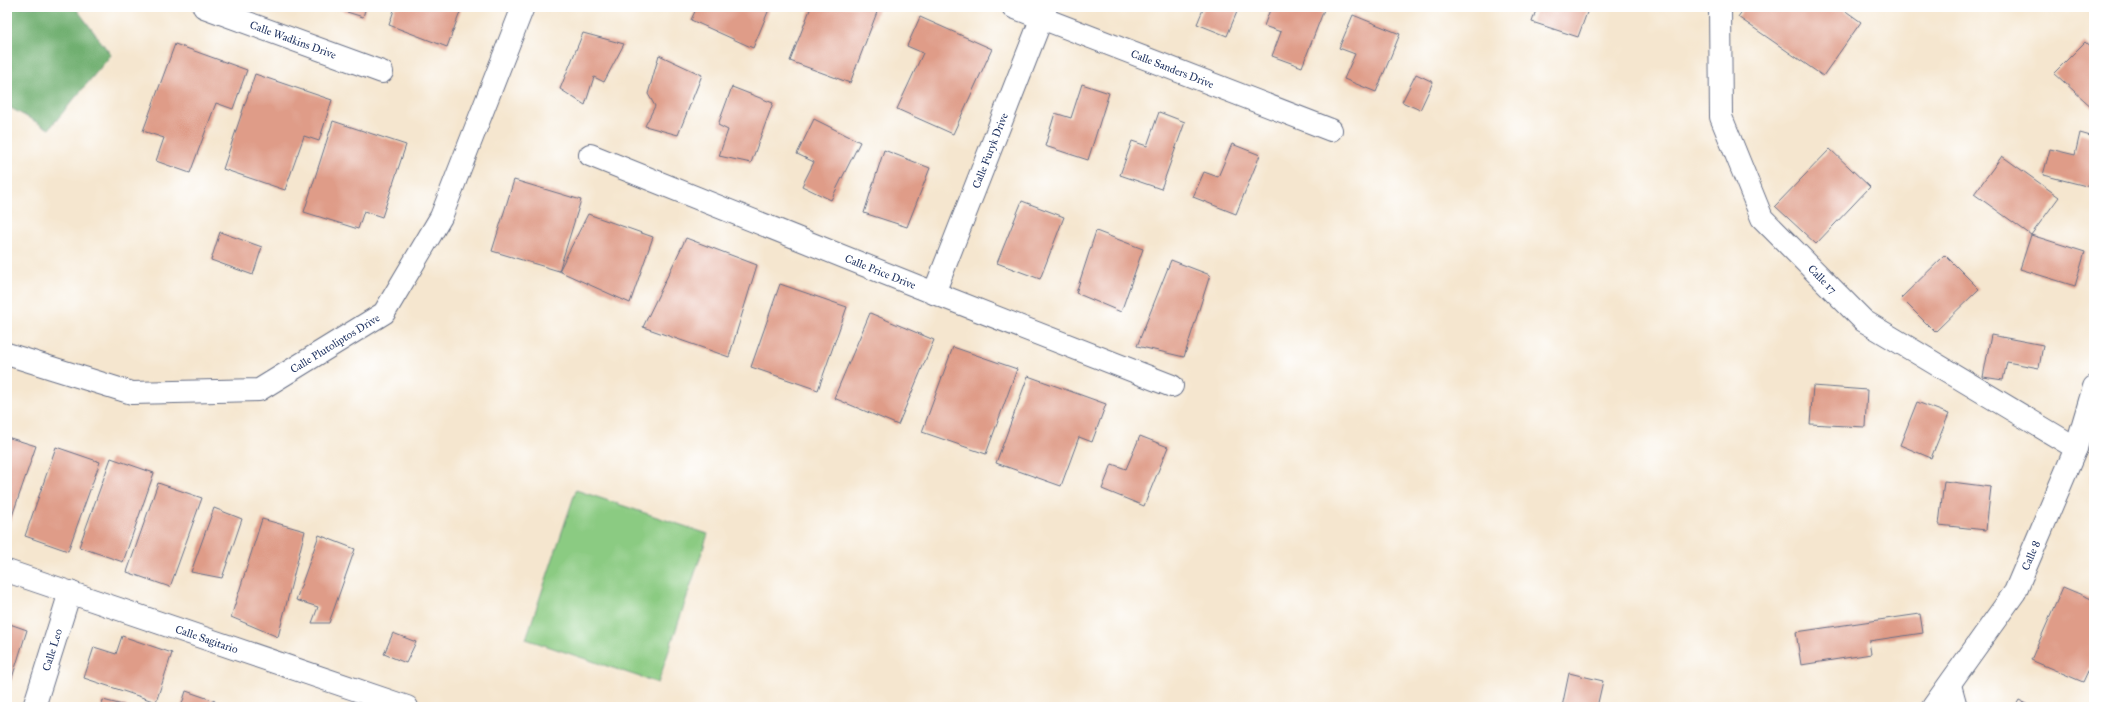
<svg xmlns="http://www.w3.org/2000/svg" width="2101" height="714" font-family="'IM FELL Great Primer',serif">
<rect width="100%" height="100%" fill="#fff"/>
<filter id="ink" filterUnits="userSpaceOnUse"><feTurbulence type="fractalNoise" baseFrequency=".025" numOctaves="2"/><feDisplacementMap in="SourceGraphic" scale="8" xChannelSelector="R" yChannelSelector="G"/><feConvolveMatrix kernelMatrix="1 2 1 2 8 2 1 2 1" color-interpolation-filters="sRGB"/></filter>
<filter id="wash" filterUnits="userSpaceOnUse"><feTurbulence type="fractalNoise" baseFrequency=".012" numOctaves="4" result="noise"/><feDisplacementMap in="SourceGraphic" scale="16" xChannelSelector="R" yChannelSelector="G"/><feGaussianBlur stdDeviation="0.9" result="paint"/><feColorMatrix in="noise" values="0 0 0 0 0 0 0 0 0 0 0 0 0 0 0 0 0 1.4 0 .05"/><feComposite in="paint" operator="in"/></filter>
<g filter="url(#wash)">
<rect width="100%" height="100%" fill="#f5e6cf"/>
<path fill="#8bcb82" stroke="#537d70" d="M576,490L708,534L658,683L526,639Z"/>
<path fill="#70af70" stroke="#466f67" d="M7,7H75L111,55L49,129L7,106Z"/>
<g id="blocks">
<g fill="#df9c88">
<path d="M331,7H366L363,17Z"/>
<path d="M395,7H462L447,47L389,25Z"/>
<path d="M697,7H770L753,48L691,20Z"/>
<path d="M811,7H879L850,83L790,61Z"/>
<path d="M1204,7H1239L1227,36L1197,24Z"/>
<path d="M1271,7H1325L1302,67L1272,56L1281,32L1264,26Z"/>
<path d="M1537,7H1589L1578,37L1532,22Z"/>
<path d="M1745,7H1840L1861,22L1823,76L1738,17Z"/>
<path d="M1353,15L1400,34L1376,92L1344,79L1355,54L1339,48Z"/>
<path d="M920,17L992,49L953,134L897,109L923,53L907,46Z"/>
<path d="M583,33L624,44L604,82L594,77L585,105L560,89Z"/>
<path d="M2085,42L2094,50V109L2054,73Z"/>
<path d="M175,44L247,70L233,109L216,103L190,173L156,161L164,138L143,131Z"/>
<path d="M659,55L702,75L678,135L645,126L655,106L648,94Z"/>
<path d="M255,74L332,100L319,141L304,136L285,190L223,169Z"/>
<path d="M1416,74L1433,82L1420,110L1402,102Z"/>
<path d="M1082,84L1109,93L1088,160L1045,146L1055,113L1071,118Z"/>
<path d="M732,87L773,103L751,163L719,156L728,130L718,125Z"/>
<path d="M1159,112L1185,122L1161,189L1120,175L1132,141L1147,146Z"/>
<path d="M814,119L860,142L831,200L802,186L814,162L797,154Z"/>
<path d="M333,121L406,145L382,217L364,211L358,229L304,212Z"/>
<path d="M2080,133L2094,137V188L2043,175L2050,149L2075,155Z"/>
<path d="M1232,144L1260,155L1236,214L1193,197L1204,172L1218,177Z"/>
<path d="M1830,149L1870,187L1816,244L1775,206Z"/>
<path d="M884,150L930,168L907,227L864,213Z"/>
<path d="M2002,156L2059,197L2031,235L1974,194Z"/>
<path d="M514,180L581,200L559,271L588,214L653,237L630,303L559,271L492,251Z"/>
<path d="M1022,201L1064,217L1040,279L997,263Z"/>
<path d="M1096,231L1143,249L1121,312L1076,293Z"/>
<path d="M220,232L262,247L253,275L211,260Z"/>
<path d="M2031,235L2085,252L2075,286L2020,269Z"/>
<path d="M686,238L757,265L729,357L643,327Z"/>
<path d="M1945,255L1979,289L1935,332L1901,298Z"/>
<path d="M1171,260L1210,275L1184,357L1137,346Z"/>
<path d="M780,284L847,307L818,390L751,367Z"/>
<path d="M870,313L934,340L898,425L834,398Z"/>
<path d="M1991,335L2043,345L2039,368L2007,362L2003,380L1983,377Z"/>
<path d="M953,347L1017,369L986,454L922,432Z"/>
<path d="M1028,376L1106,404L1092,442L1079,437L1061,486L996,463Z"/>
<path d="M1813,386L1867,390L1865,427L1810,424Z"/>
<path d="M1917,402L1949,414L1931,458L1900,445Z"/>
<path d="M1140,436L1168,447L1144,506L1102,489L1112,464L1126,469Z"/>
<path d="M7,437L36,446L10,522L7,521Z"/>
<path d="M56,447L100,462L68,551L25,536Z"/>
<path d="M111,458L154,473L123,562L79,547Z"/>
<path d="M2090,474H2094V511H2093Z"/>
<path d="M1944,481L1991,487L1986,530L1939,525Z"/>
<path d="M158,483L202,498L170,587L127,572Z"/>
<path d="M214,508L242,519L222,578L191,572Z"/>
<path d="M262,519L305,531L278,637L231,617Z"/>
<path d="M319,535L355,549L329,623H312L318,607L296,600Z"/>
<path d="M2063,587L2094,600V658L2083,682L2031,660Z"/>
<path d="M1920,614L1923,633L1869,641L1871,654L1801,665L1796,632Z"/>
<path d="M7,623L27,630L7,694Z"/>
<path d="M393,633L416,642L406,663L384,654Z"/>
<path d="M122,636L172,653L156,702L84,678L94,647L116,654Z"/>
<path d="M1569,673L1603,681L1597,707H1562Z"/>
<path d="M186,691L215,701L213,707H181Z"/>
<path d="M103,700L127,706L126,707H101Z"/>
<path d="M2019,700L2033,707H2015Z"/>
</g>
</g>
</g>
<g filter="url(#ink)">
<use href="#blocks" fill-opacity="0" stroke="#676f86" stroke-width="1"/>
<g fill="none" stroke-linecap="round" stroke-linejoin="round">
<defs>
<g id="minor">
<path id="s1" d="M204,7L382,72"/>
<path id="s2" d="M1013,7L1331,130"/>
<path id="s3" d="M1720,7L1721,117L1762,218L1864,321L2076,448"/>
<path id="s4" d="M590,155L934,293L1172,386"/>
<path id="s5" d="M934,293L1046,7"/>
<path id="s6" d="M7,354L132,393L259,390L384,313L441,217L523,7"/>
<path id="s7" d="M7,571L407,707"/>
<path d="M1950,685L1956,707"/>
<path id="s8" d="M34,707L70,592"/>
<path id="s9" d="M1933,707L2015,592L2076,448L2094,387"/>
</g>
</defs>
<use href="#minor" stroke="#676f86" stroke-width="24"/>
<use href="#minor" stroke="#fff" stroke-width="22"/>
</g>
</g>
<g text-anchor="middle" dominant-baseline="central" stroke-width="3" stroke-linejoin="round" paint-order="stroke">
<g font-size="11" fill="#1b2f5e" stroke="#fff">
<text stroke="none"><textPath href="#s1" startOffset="95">Calle Wadkins Drive</textPath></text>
<text stroke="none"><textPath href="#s2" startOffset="171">Calle Sanders Drive</textPath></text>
<text stroke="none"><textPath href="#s5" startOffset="153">Calle Furyk Drive</textPath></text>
<text stroke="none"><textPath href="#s4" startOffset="313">Calle Price Drive</textPath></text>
<text stroke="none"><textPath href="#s3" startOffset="305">Calle 17</textPath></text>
<text stroke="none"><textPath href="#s6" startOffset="347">Calle Plutoliptos Drive</textPath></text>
<text stroke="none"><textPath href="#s9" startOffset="181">Calle 8</textPath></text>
<text stroke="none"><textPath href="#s7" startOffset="211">Calle Sagitario</textPath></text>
<text stroke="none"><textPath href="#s8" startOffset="60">Calle Leo</textPath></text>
</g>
</g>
<rect width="2101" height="714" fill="none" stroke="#fff" stroke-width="24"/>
</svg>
